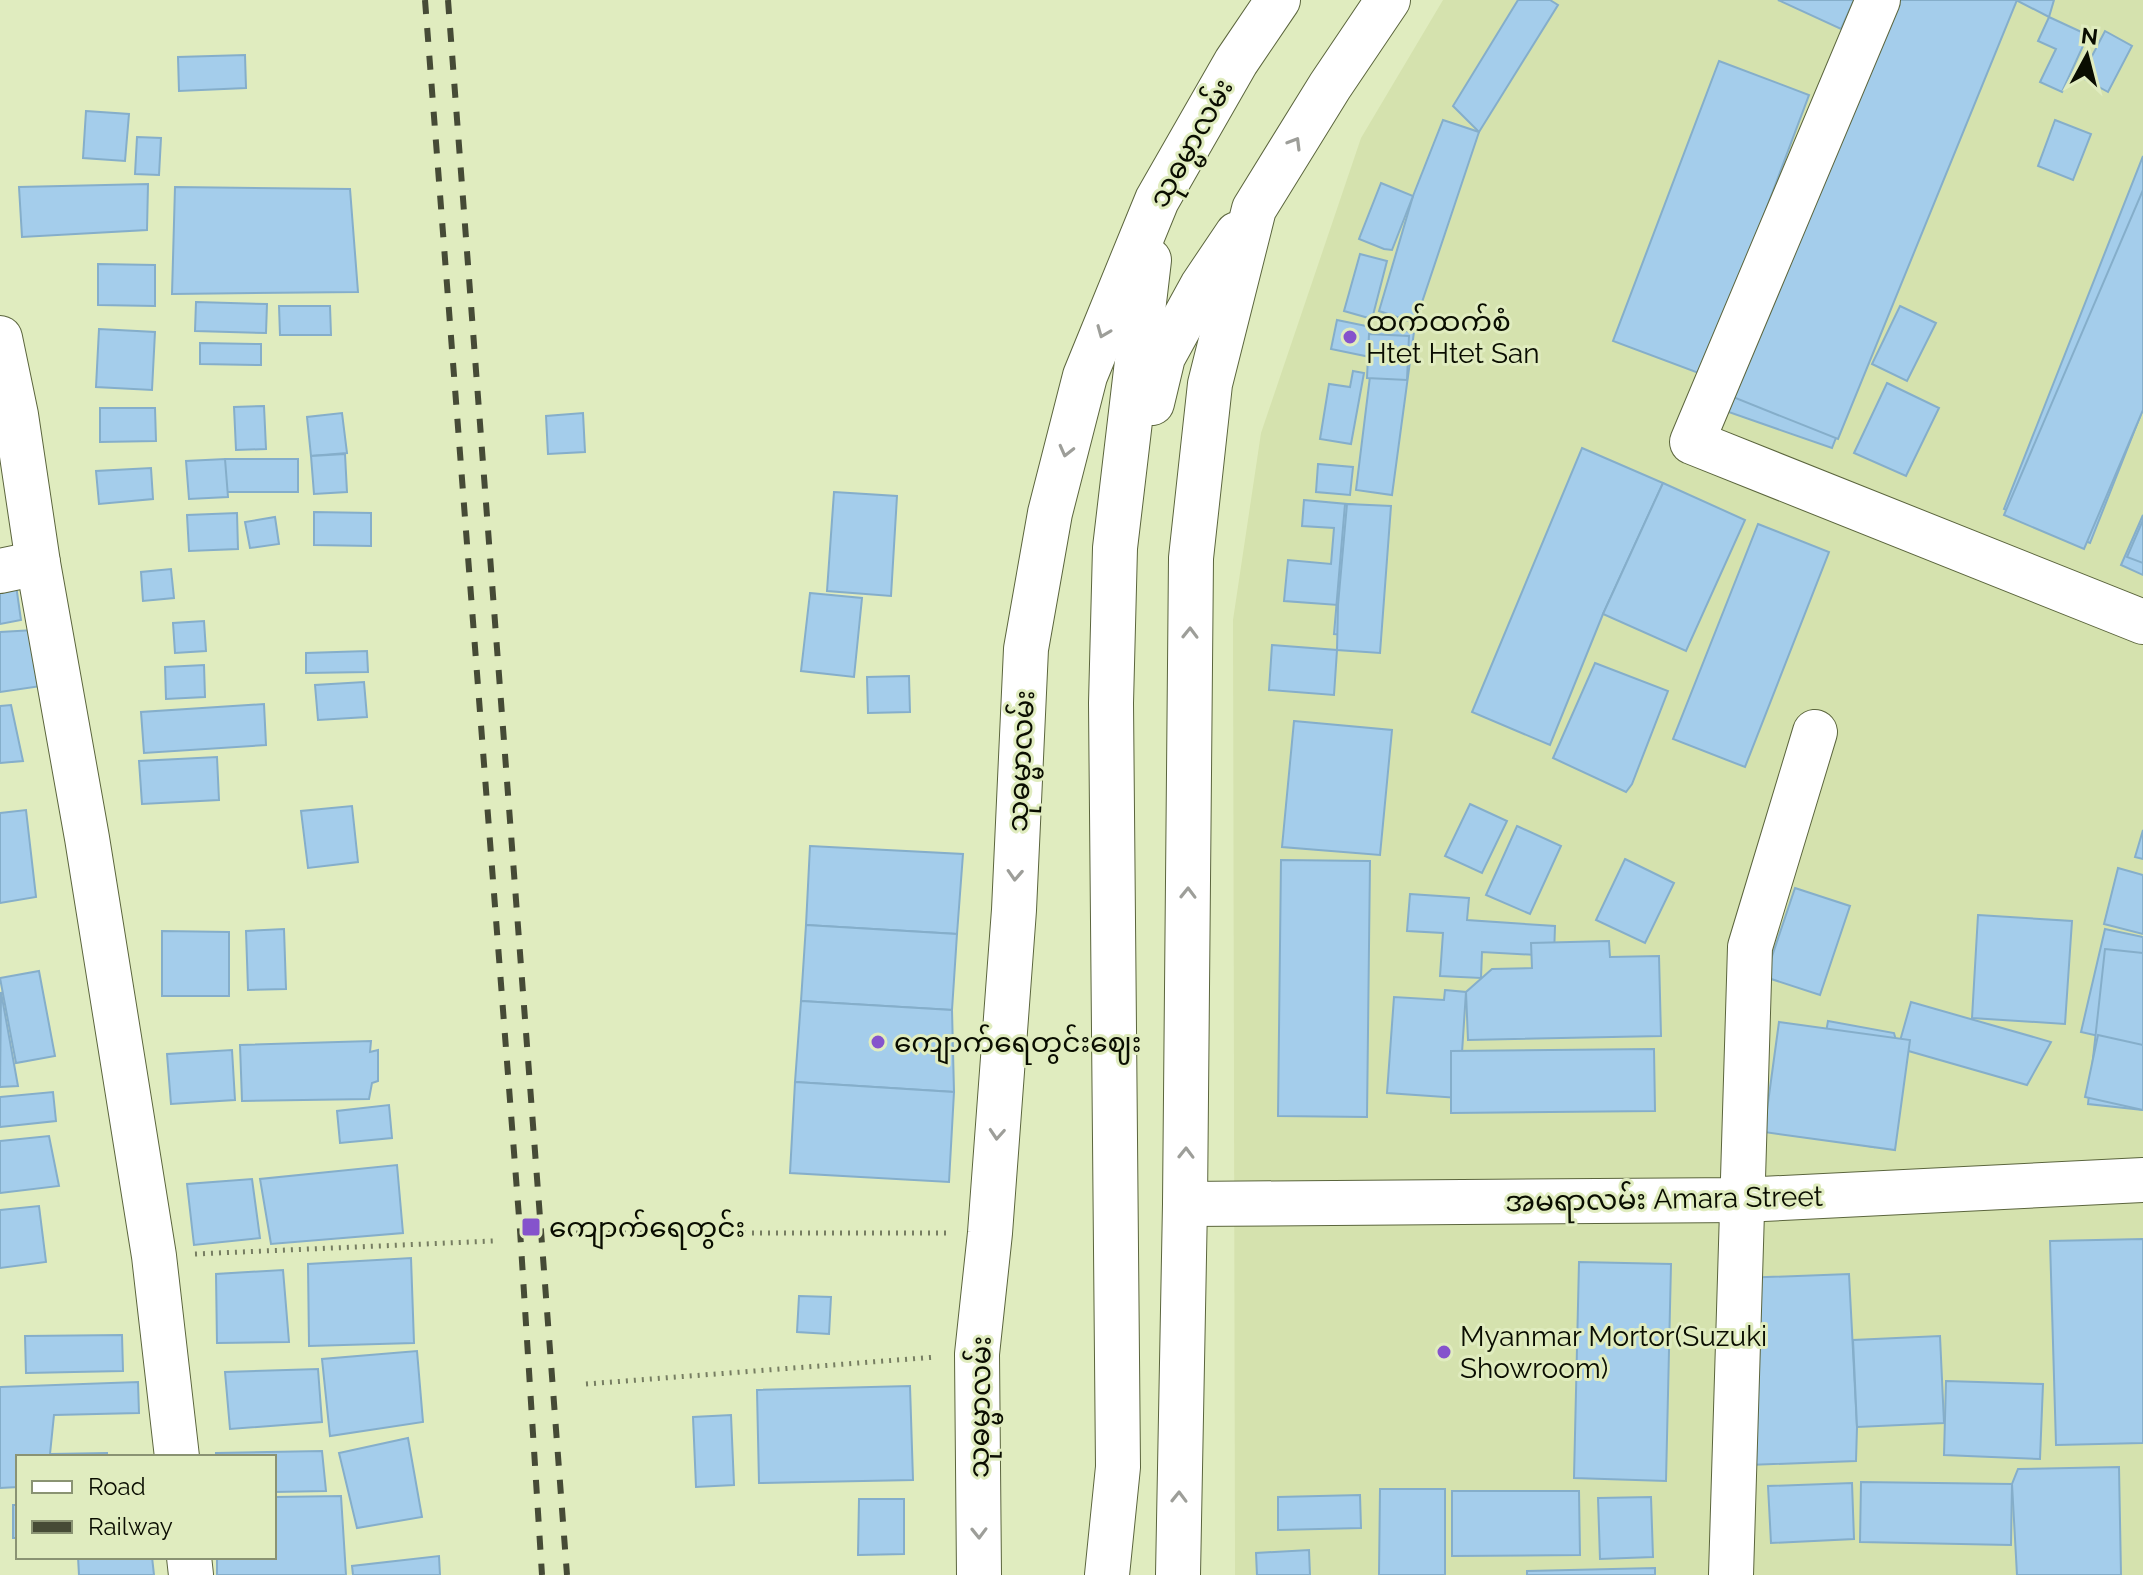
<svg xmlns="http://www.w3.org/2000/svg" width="2143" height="1575" font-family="Raleway,'Noto Sans Myanmar',sans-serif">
<rect width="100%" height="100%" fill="#e0ecbf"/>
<path fill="#d5e2ae" d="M1443,0H2143V1575H1235L1233,620L1261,433L1361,138Z"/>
<g fill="#a4cdeb" stroke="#85aeca" stroke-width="2">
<path d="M1518,0H1550L1558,5L1479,132L1453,106Z"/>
<path d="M1778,0H1854L1841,29Z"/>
<path d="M1887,0H2008L1832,448L1720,409Z"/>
<path d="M1895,0H2017L1838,439L1733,397Z"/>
<path d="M2016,0H2054L2049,17Z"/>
<path d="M2049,17L2088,35L2062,92L2040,82L2056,49L2038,41Z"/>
<path d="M2105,31L2132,46L2108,92L2081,77Z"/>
<path d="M245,55L246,88L179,91L178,57Z"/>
<path d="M1719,61L1809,95L1704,375L1613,341Z"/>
<path d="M86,111L129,114L125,161L83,158Z"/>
<path d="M1443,120L1479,132L1415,323L1379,311L1413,196Z"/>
<path d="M2055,120L2091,134L2073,180L2038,166Z"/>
<path d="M137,137L161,138L159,175L135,174Z"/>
<path d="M2143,156V409L2090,543L2004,509Z"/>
<path d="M1381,183L1413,196L1392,250L1384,249L1359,239Z"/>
<path d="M148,184L147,230L22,237L19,187Z"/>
<path d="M175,187L350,189L358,292L172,294Z"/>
<path d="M2143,190V410L2084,549L2004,515Z"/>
<path d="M1360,254L1387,261L1372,319L1344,311Z"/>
<path d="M98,264L155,265V306L98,305Z"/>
<path d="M196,302L267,304L266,333L195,331Z"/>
<path d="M279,306H330L331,335H280Z"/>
<path d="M1900,306L1936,323L1907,381L1872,364Z"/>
<path d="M1337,320L1376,328L1370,357L1331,349Z"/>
<path d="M1376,328L1414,332L1392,495L1356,490Z"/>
<path d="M99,329L155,332L152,390L96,387Z"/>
<path d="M1369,334L1409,336L1407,380L1367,378Z"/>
<path d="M200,343L261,344V365L200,364Z"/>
<path d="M1353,371L1364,373L1351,444L1320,439L1329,384L1350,387Z"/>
<path d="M1887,383L1939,408L1906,476L1854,453Z"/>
<path d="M264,406L266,449L236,450L234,407Z"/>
<path d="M100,408H155L156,441L100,442Z"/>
<path d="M342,413L347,453L311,456L307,417Z"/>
<path d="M583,413L585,452L548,454L546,416Z"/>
<path d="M1582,448L1663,483L1603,614L1550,745L1472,712Z"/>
<path d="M345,454L347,492L314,494L311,456Z"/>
<rect x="225" y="459" width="73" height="33"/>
<path d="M225,459L228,497L189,499L186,461Z"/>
<path d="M1318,464L1353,467L1350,495L1316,492Z"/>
<path d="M151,468L153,499L99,504L96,471Z"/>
<path d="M1663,483L1745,520L1686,651L1603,614Z"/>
<path d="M834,492L897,496L891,596L827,591Z"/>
<path d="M1304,500L1347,504L1338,605L1284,601L1288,560L1331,564L1334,528L1302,526Z"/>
<path d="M1345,504L1381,507L1371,637L1334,634Z"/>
<path d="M1347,504L1391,506L1380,653L1337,650L1338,605Z"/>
<path d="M314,512L371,513V546L314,545Z"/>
<path d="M237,513L238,549L189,551L187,515Z"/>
<path d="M2143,515V575L2121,565Z"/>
<path d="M275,517L279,544L250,548L245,522Z"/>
<path d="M2143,520V563L2127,557Z"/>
<path d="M1758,524L1829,552L1745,767L1673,739Z"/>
<path d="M171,569L174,598L143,601L141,572Z"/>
<path d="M16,585L21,620L0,624V588Z"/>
<path d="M810,593L862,598L854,677L801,671Z"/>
<path d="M204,621L206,651L175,653L173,623Z"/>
<path d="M34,630L48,685L0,692V632Z"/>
<path d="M1272,645L1337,650L1334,695L1269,690Z"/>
<path d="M367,651L368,672L306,673V653Z"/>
<path d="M1595,663L1668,691L1632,784L1626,792L1553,758Z"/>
<path d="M204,665L205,697L166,699L165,667Z"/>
<path d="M909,676L910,712L868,713L867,677Z"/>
<path d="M364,682L367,717L318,720L315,685Z"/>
<path d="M264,704L266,745L144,753L141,712Z"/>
<path d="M11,705L23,761L0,763V706Z"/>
<path d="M1294,721L1392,730L1380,855L1282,847Z"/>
<path d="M217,757L219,800L142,804L139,761Z"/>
<path d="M1470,804L1507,821L1482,873L1445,856Z"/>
<path d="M352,806L358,862L308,868L301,811Z"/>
<path d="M26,810L36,897L0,903V813Z"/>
<path d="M1517,826L1561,846L1530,914L1486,895Z"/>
<path d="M2143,830V859L2135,857Z"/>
<path d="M810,846L963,854L957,934L806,925Z"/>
<path d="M1625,859L1674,883L1645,943L1596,920Z"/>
<path d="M1281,860L1370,861L1367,1117L1278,1116Z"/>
<path d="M2118,868L2143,875V934L2104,924Z"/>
<path d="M1795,888L1850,906L1820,995L1765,977Z"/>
<path d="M1410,894L1469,898L1467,920L1555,926L1554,956L1482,952L1481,978L1440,976L1443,933L1407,931Z"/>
<path d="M1978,915L2072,921L2065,1024L1972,1018Z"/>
<path d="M806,925L957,934L952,1010L801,1001Z"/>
<path d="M284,929L286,989L248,990L246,931Z"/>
<path d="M2105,929L2143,937V1046L2081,1032Z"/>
<path d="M162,931L229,932V996H162Z"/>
<path d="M1609,941L1610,957L1659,956L1661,1036L1468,1040L1466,992L1492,969L1532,968L1531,943Z"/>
<path d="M2105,949L2143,953V1110L2088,1104Z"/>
<path d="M39,971L55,1056L16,1063L0,978Z"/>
<path d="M1445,990L1466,992L1459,1098L1387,1093L1394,997L1444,1000Z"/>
<path d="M1,992L18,1086L0,1087Z"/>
<path d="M801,1001L952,1010L954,1092L795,1082Z"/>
<path d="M1911,1002L2051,1042L2027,1085L1898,1048Z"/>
<path d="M1828,1021L1894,1033L1898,1048L1874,1147L1808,1135Z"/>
<path d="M1779,1022L1910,1040L1895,1150L1764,1132Z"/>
<path d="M2098,1035L2143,1045V1110L2085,1097Z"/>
<path d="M371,1041L370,1052L378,1050V1081L372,1083L369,1099L242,1101L240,1045Z"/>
<path d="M1654,1049L1655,1111L1451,1113V1051Z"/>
<path d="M232,1050L235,1100L171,1104L167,1054Z"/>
<path d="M795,1082L954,1092L949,1182L790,1173Z"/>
<path d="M53,1092L56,1121L0,1127V1097Z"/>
<path d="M389,1105L392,1138L340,1143L337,1111Z"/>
<path d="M49,1136L59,1186L0,1193V1141Z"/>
<path d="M397,1165L403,1233L271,1244L260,1179Z"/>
<path d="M252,1179L260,1238L194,1245L187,1184Z"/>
<path d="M39,1206L46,1262L0,1268V1210Z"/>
<path d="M2143,1239V1443L2056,1445L2050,1241Z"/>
<path d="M411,1258L414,1343L309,1346L308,1264Z"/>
<path d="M1579,1262L1671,1264L1666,1481L1574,1478Z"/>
<path d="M283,1270L289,1342L217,1343L216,1274Z"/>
<path d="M1849,1274L1857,1427L1856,1461L1748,1465L1741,1278Z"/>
<path d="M799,1296L831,1297L829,1334L797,1332Z"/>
<path d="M122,1335L123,1371L26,1373L25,1336Z"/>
<path d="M1940,1336L1944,1423L1857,1427L1853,1340Z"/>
<path d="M417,1351L423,1422L330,1436L322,1359Z"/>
<path d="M318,1369L322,1422L230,1429L225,1372Z"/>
<path d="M1946,1381L2043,1384L2040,1459L1944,1455Z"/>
<path d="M138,1382L139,1413L54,1415L50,1454L107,1453V1457H18V1487L0,1488V1387Z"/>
<path d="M910,1386L913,1480L759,1483L757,1390Z"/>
<path d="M731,1415L734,1485L696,1487L693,1417Z"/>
<path d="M408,1438L422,1517L357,1528L339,1453Z"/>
<path d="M322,1451L326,1491L274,1492V1457H216V1453Z"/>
<path d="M2119,1467L2121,1575H2017L2012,1484L2018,1469Z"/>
<path d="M1861,1482L2012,1484L2011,1545L1860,1542Z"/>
<path d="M1852,1483L1854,1539L1771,1543L1768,1486Z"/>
<path d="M1380,1489H1445V1575H1379Z"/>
<path d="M1452,1491H1579L1580,1555L1452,1556Z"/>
<path d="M1360,1495L1361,1528L1278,1530V1497Z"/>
<path d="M341,1496L346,1575H217V1557H274V1497Z"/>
<path d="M1651,1497L1653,1557L1600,1559L1598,1498Z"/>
<path d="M859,1499H904V1554L858,1555Z"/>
<rect x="13" y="1505" width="5" height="33"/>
<path d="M1309,1550L1310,1575H1257L1256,1553Z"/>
<path d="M439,1556L440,1575H353L352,1566Z"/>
<path d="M78,1557H152L154,1575H79Z"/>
<path d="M1655,1568V1575H1527V1571Z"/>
</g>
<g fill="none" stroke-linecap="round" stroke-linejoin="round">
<defs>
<g id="minor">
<path d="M1878,0L1692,442L2143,622"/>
<path d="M0,338L16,415L38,563L87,838L154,1256L177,1457"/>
<path d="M0,571L38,563"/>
<path d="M1185,1204L1742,1200L2143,1180"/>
<path d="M189,1557L191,1575"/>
<path d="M1731,1575L1750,947L1815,732"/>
</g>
<g id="major">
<path d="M1152,403L1163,357L1202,286L1237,234"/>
<path d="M979,1575L977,1354L990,1233L1014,910L1026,649L1050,513L1085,376L1157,200L1236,62L1278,0"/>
<path d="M1107,1575L1118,1467L1111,703L1115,548L1149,260"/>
<path d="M1178,1575L1185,1204L1191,558L1210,384L1254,209L1330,86L1388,0"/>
</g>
</defs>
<use href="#minor" stroke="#5b653d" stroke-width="46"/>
<use href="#major" stroke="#5b653d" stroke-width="46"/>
<g stroke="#777e62" stroke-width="5" stroke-dasharray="2 6" stroke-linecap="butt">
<path d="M560,1233H947"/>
<path d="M195,1254L493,1241"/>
<path d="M586,1384L936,1357"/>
</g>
<use href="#minor" stroke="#fff" stroke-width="44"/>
<use href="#major" stroke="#fff" stroke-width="44"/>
<g stroke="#464b36" stroke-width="6" stroke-dasharray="14 14" stroke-linecap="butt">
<path d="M425,0L520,1230L542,1575"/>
<path d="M448,0L567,1575"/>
</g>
</g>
<defs><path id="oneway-chevron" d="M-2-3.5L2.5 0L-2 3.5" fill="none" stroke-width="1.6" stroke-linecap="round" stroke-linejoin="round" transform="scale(2)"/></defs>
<g stroke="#9d9e99">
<use href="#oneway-chevron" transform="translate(1295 143) rotate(-59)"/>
<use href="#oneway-chevron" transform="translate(1103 332) rotate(112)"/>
<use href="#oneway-chevron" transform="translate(1066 451) rotate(104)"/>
<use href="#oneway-chevron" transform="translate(1190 633) rotate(-89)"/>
<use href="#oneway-chevron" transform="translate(1015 875) rotate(93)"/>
<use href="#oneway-chevron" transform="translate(1188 893) rotate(-89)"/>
<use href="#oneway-chevron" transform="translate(997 1134) rotate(94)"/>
<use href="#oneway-chevron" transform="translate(1186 1153) rotate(-89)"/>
<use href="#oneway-chevron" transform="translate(1179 1497) rotate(-89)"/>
<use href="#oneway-chevron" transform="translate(979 1533) rotate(89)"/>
</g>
<g fill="#8553cc" stroke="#e0ecbf" stroke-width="3">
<circle cx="1350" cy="337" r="8"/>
<circle cx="878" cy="1042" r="8"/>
<rect x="521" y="1217" width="20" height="20" rx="4"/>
<circle cx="1444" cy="1352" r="8"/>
</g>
<g text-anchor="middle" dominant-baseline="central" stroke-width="6" stroke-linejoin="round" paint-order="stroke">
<g font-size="28" fill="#0a0d01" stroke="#e0ecbf">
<text transform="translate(1191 143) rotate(-61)">သုဓမ္မာလမ်း</text>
<text transform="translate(1021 761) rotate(-87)">သုဓမ္မာလမ်း</text>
<text transform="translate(1664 1199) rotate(-1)">အမရာလမ်း Amara Street</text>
<text transform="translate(980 1407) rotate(-89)">သုဓမ္မာလမ်း</text>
</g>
<g font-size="28" fill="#0a0d01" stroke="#e0ecbf" text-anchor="start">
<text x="1366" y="321">ထက်ထက်စံ<tspan x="1366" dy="32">Htet Htet San</tspan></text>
<text x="894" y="1042">ကျောက်ရေတွင်းဈေး</text>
<text x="549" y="1227">ကျောက်ရေတွင်း</text>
<text x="1460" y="1336">Myanmar Mortor(Suzuki<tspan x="1460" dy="32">Showroom)</tspan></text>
</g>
</g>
<rect x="16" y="1455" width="260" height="104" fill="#e0ecbf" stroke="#8a9373" stroke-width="2"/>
<rect x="32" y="1481" width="40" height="12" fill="#ffffff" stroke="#8a9373" stroke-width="2"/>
<text x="88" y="1495" font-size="24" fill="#0a0d01">Road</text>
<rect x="32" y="1521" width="40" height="12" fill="#464b36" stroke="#8a9373" stroke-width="2"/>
<text x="88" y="1535" font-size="24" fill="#0a0d01">Railway</text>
<g transform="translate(2087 56) rotate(7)" stroke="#e0ecbf" stroke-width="6" paint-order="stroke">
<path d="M0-6L14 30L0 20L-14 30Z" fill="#0a0d01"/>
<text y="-12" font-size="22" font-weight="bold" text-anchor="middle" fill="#0a0d01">N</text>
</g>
</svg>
